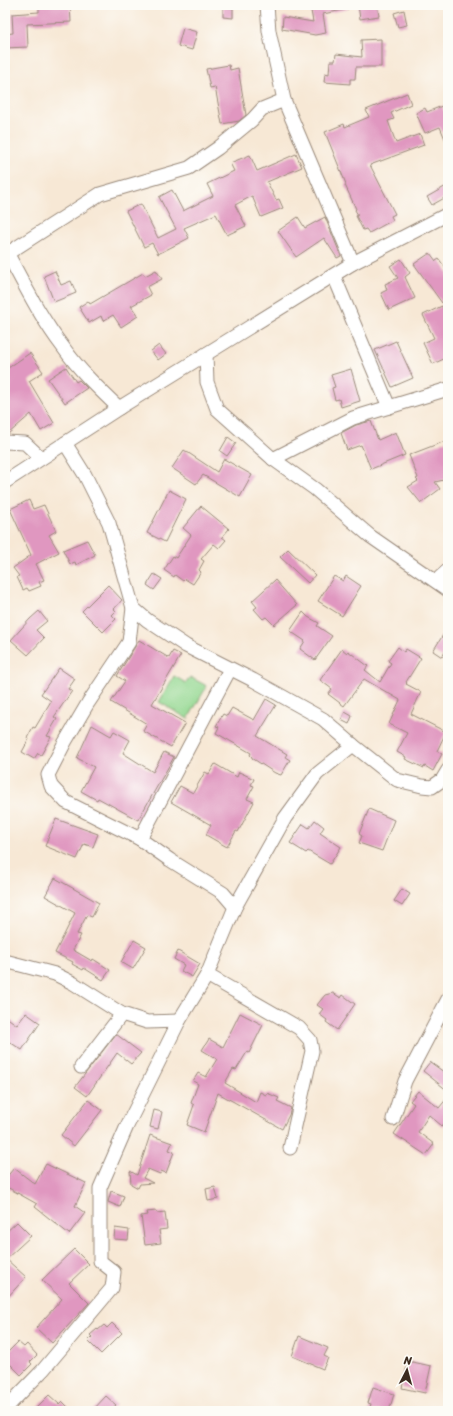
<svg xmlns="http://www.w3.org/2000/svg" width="453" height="1416" font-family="Sriracha,sans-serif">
<rect width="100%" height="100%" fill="#fdfcf7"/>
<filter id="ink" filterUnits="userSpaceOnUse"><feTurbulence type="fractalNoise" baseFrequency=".025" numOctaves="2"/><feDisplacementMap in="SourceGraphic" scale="8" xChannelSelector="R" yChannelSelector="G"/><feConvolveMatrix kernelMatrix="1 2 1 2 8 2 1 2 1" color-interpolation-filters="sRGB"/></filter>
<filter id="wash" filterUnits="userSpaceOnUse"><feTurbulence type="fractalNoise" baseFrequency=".012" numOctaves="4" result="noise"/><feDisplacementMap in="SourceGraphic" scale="16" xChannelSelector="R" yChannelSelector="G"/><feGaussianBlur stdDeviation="0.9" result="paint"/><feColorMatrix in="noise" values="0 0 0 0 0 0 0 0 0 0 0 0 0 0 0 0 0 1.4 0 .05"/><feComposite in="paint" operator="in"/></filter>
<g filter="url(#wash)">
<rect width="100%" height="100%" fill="#f7e8d5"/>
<path fill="#92d78f" stroke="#668056" d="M174,676L186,683L190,677L207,686L188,719L159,702Z"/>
<g id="blocks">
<g fill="#e097c0">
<path d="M39,5H70L71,22L27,24L28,47L5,48V34L13,33L12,14L39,12Z"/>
<path d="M310,5H347L348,9L323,14L326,33L315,35L282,29L283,17L313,22Z"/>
<path d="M358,5H377L379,16L360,19Z"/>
<path d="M223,7L233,8V18L223,17Z"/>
<path d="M404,10L407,25L398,27L394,13Z"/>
<path d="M183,28L197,32L192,50L178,46Z"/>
<path d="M381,39V67H356L355,79H350V84L324,82L325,73L329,74L330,61H335L336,54L362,57L361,40Z"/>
<path d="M229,65L230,70L238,68L246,115L239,121L222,124L215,87L210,88L206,69Z"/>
<path d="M407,93L411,104L391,113L394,119L388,121L396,143L420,134L424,145L370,165L395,214L391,216L393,220L369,233L366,229L363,230L356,216L358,215L355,210L356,209L345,185L346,184L325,132L344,124L345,127L369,117L366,110Z"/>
<path d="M442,106L448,120V146L440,127L425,133L416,113L425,108L427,112Z"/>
<path d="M296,154L302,167L267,182L276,200L279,199L283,208L261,217L252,196L235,205L246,226L227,235L216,214L184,228L189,238L158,254L152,243L144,247L126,211L141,204L158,238L176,229L159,197L172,190L183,211L213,196L207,184L234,171L230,163L250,155L257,171Z"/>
<path d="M448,185V196L432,205L427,197Z"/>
<path d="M298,217L305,228L325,217L341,256L337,258L324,238L296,257L278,231Z"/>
<path d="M430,253L436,261L439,259L448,272V299L442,303L414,264Z"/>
<path d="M401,259L410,273L405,277L415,298L389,310L381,293L387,290L385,284L398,278L390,266Z"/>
<path d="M156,270L162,279L147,287L151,295L131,306L138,316L121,327L113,315L103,321L101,316L89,323L79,307L88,301L90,304L143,273L145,276Z"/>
<path d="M55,271L61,285L71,281L76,293L54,302L44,276Z"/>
<path d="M442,306L448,319V357L433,364L423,343L434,338L423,315Z"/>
<path d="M396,341L413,378L392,387L375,350Z"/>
<path d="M159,345L166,354L158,360L151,351Z"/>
<path d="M30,353L43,372L29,381L54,423L41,431L31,414L8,434H5V370Z"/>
<path d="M66,367L76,382L79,380L87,388L65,403L48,379Z"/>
<path d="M351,369L360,401L341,407L339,399L335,400L332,388L335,387L331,375Z"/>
<path d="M371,421L378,440L396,432L405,455L371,469L361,445L347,450L341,433L356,425Z"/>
<path d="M228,437L236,443L227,456L220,451Z"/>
<path d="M448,440V479L435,482L440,489L421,503L408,487L418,481L416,479L418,478L409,455Z"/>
<path d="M184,450L217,472L224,459L252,475L240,497L203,475L196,484L172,468Z"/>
<path d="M169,490L186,499L165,542L147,533Z"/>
<path d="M29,500L33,509L44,505L56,531L49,535L59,552L36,564L44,580L39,582L41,586L29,591L27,588L23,590L17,577L19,576L13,568L31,555L10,509Z"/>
<path d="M201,506L229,529L222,537L226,540L219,548L214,544L201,559L204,561L199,570L201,572L193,584L185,579L183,581L175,575L174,577L164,570L173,556L176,558L191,535L183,528Z"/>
<path d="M87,540L95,555L76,565L75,562L70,564L63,550Z"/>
<path d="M288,549L315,575L308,583L280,557Z"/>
<path d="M154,574L162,579L154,590L147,585Z"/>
<path d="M334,576L343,581L346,576L361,586L342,616L318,601Z"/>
<path d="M275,580L297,605L274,625L266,617L263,619L254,609L257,607L252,601Z"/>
<path d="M108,585L122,600L114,609L116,611L112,615L116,619L103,632L82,611Z"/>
<path d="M39,611L47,621L36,630L44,638L28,655L11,640L30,619Z"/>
<path d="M303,612L308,617L319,623L317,626L332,636L315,660L300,649L305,641L290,631Z"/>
<path d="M448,627V647L442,657L433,651Z"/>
<path d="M139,640L169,658L173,651L181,655L152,704L185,723L171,747L143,731L147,724L111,702L125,681L117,676Z"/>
<path d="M398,647L404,652L406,649L421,658L406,682L407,683L406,684L421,692L411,714L446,732L437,751L442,754L433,771L425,766L424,768L405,759L406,757L397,752L407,733L389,724L400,700L364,679L344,706L328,694L332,689L320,680L342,649L347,653L348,651L368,666L365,670L380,682L391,663L388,661Z"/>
<path d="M59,668L75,679L68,689L72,691L54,717L57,719L47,736L51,737L41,755L38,753L34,759L22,752L29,739L27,738L33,727L35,728L51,701L41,694Z"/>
<path d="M266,699L276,705L257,736L287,754L285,757L290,760L281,775L275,773L252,758V757L250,755L251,753L216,733L219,727L216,726L223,714L227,716L232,708L254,720Z"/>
<path d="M345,712L352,716L349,724L341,720Z"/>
<path d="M92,725L111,736L114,731L130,740L123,753L153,772L164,752L174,757L138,820L98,798L97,800L81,791L94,767L77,758Z"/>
<path d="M215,764L237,777L239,772L254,779L251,785L254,786L247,799L254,802L238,832L236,831L227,847L206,835L211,825L171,802L180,786L193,793L205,772L209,774Z"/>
<path d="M369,809L394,820L382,851L359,843L362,836L359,834Z"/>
<path d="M56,819L98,834L93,847L84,844L77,859L45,846Z"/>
<path d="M315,820L324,827L320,833L341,847L330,864L308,851L306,853L290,843L303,824L309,828Z"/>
<path d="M55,878L99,903L92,917L87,915L77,934L81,935L73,950L92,961L93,959L110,970L103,980L84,968L83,970L72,964L73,962L55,953L75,913L45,896Z"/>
<path d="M402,889L410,894L402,906L394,901Z"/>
<path d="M134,940L146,947L133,969L121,962Z"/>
<path d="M178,951L200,964L192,977L181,971L184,965L174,959Z"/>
<path d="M333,993L341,998L343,995L355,1004L337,1030L326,1022L327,1020L319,1014L323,1009L317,1005L325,995Z"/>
<path d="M26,1013L40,1023L22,1050L5,1039V1016L17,1025Z"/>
<path d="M240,1013L263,1025L249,1053L247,1052L236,1070L233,1069L225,1083L256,1102L260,1092L266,1095L267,1093L279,1098L277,1101L291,1108L289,1115L282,1129L218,1093L204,1132L187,1125L194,1105L191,1103L198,1084L193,1081L198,1073L206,1077L217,1059L202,1050L209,1039L223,1047Z"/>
<path d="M116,1034L141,1053L131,1064L117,1053L87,1096L75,1087Z"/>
<path d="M430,1062L448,1075V1091L423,1071Z"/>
<path d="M418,1091L439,1108L448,1097V1119L442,1126L429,1115L418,1132L434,1144L426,1155L394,1134L414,1104L410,1101Z"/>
<path d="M88,1100L102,1110L74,1146L61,1135Z"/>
<path d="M154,1110L162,1112L158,1129L150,1127Z"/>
<path d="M150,1135L172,1143L169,1150L174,1152L166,1173L161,1171L160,1174L148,1169L143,1178L153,1183L140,1184L138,1188L131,1184L130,1171L137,1175Z"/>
<path d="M46,1164L86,1183L75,1206L85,1213L69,1234L35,1207L37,1204L5,1186V1179L14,1168L35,1184Z"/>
<path d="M215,1187L218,1199L208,1201L206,1189Z"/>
<path d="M111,1191L124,1196L120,1207L108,1202Z"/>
<path d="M156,1211L157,1213L165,1212L167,1229L159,1230L161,1243L145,1245L141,1216L148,1215L147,1212Z"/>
<path d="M17,1222L31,1236L6,1259L26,1277L5,1300V1233Z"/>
<path d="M115,1228L129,1230L128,1240L114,1239Z"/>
<path d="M74,1249L89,1264L69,1283L89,1303L52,1343L36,1328L62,1299L42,1280Z"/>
<path d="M112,1323L122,1333L101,1354L88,1341L92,1337L90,1335L97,1329L98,1330L104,1325L107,1328Z"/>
<path d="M299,1336L328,1348L324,1356L328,1358L323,1369L292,1356Z"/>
<path d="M18,1342L24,1347L27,1344L37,1355L30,1362L32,1364L21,1375L5,1359V1355Z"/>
<path d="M408,1361L431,1366L425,1393L402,1388Z"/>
<path d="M373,1387L394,1394L389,1411H369L371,1404L368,1403Z"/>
<path d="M49,1395L59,1404L62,1401L72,1411H33Z"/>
<path d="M106,1396L116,1405L110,1411H92Z"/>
</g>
</g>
</g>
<g filter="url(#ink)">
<use href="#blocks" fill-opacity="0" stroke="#99897a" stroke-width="1"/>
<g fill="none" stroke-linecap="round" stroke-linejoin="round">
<defs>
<g id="minor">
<path d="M267,5L269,31L284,100L353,263"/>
<path d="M5,249C23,282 40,317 63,347C79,370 99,389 119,408"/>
<path d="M5,255L100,194L189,168L218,148L252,120L262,109L284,100"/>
<path d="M206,354L207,382L217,409L273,459L315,489L370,536L448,590"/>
<path d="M389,407L448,389"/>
<path d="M5,442L25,443L41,458"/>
<path d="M65,443L85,475L109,523L133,608L147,620L186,646L253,680L323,719L353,745L397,780L422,786L432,787L442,780L448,770"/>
<path d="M273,459L353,418L389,407L334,276"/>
<path d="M5,482L119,408L353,263L448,214"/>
<path d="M436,581L448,570"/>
<path d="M133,608L129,642L88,703L65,742L48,775L51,786L66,802L140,839L170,860L223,893L235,907"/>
<path d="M140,839L230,669"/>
<path d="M5,961L55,974L73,983L122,1014L147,1022L179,1021"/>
<path d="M207,975L299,1028L310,1040L312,1051L290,1148"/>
<path d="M81,1067L122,1014"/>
<path d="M393,1119L405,1081L448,999"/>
<path d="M5,1409L43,1370L112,1288L114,1272L100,1261V1188L127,1126L179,1021L207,975L235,907L285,818L317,774L353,745"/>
</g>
</defs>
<use href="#minor" stroke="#99897a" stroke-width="15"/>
<use href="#minor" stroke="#fff" stroke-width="13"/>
</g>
</g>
<rect width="453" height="1416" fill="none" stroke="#fdfcf7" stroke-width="20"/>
<g transform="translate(407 1370) rotate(6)" stroke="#fdfcf7" stroke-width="3" paint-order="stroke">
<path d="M0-3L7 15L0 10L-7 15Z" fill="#3b2a1e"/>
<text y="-6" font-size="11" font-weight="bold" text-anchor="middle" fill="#3b2a1e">N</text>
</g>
</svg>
